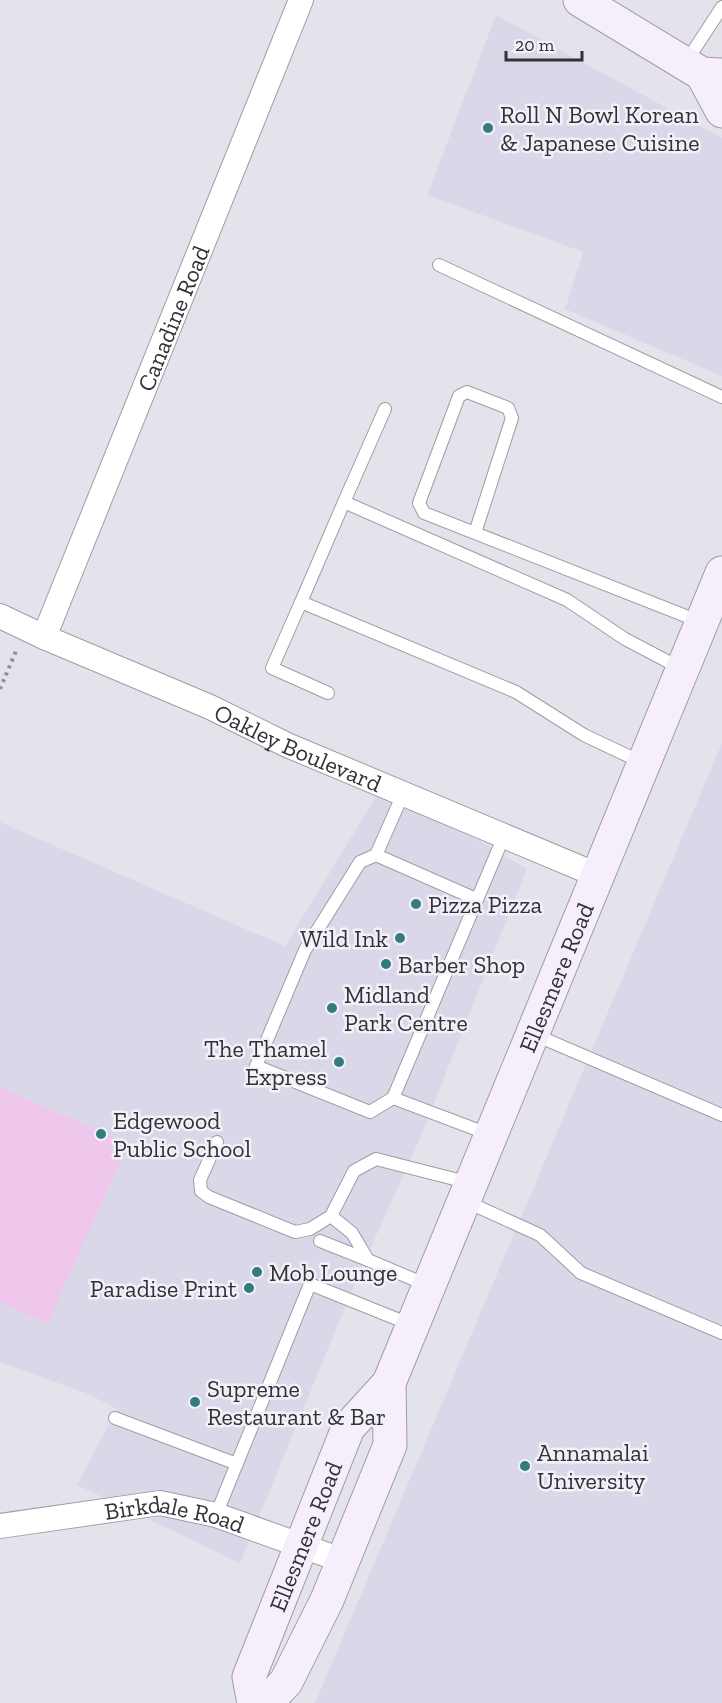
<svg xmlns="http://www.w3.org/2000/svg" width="722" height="1703" font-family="'Zilla Slab',serif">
<rect width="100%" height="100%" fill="#e4e3ec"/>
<g fill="#dad8e8">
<path d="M496,15L722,138V376L565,309L583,252L427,195Z"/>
<path d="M722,743V1703H315Z"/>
<path d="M383,785L527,869L416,1148L360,1271L240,1563L77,1485L117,1409L88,1394L0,1362V822L285,946Z"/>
</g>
<path fill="#efc7ec" d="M0,1087L128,1144L48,1323L0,1302Z"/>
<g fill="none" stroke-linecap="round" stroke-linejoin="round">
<defs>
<g id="service">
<path d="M686,62L722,7"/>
<path d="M439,265L722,397"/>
<path d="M344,502L385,409"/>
<path d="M475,533L512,418L508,408L467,392L459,396L419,503L424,513L701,622"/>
<path d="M301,602L272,668L328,693"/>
<path d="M643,763L584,735L516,692L301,602L344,502L567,600L625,639L682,669"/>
<path d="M376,855L403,794"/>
<path d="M533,1034L722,1115"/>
<path d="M393,1098L370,1112L256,1066L305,950L360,862L376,855L476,899"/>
<path d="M491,1135L393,1098L504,836"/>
<path d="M217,1142L200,1180L201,1191L209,1197L295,1232L310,1229L331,1216"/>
<path d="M465,1201L540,1235L581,1273L722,1333"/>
<path d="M320,1241L368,1260"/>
<path d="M427,1285L368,1260L352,1233L331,1216L354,1171L376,1159L470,1183"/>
<path d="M115,1418L237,1464"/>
<path d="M216,1515L310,1284L412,1325"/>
</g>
<g id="minor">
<path id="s1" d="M0,616L44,637L210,707L287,745L597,875"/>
<path id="s2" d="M44,637L301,0"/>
<path id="s3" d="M0,1526L160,1503L216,1515L344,1561"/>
</g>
<g id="secondary">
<path d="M580,0L702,74L722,75"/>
<path d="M702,74L722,111"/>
<path id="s4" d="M254,1703L249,1677L348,1428L389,1383L722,573"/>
<path d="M266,1703L286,1682L327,1600L390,1445L389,1383"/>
</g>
</defs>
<use href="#service" stroke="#9e9da5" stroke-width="14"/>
<use href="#minor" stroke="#9e9da5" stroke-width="26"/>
<use href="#secondary" stroke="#9e9da5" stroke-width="35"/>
<path stroke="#908f95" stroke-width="4" stroke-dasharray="3 4.5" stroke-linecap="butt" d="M0,689L16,651"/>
<use href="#service" stroke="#fff" stroke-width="12"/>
<use href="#minor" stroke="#fff" stroke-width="24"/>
<use href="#secondary" stroke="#f6effb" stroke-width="33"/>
</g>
<g fill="#327b7f" stroke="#f2f1f9" stroke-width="2">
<circle cx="488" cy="128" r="6"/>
<circle cx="416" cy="904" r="6"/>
<circle cx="400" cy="938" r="6"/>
<circle cx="386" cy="964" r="6"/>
<circle cx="332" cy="1008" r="6"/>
<circle cx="339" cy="1062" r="6"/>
<circle cx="101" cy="1134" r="6"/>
<circle cx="257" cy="1272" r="6"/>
<circle cx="249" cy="1288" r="6"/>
<circle cx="195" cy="1402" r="6"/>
<circle cx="525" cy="1466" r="6"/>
</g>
<g text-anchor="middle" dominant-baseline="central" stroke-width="5" stroke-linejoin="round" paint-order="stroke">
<g font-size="24" fill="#323235" stroke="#f2f1f9" text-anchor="start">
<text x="500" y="114">Roll N Bowl Korean<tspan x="500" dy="28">&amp; Japanese Cuisine</tspan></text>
<text x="428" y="904">Pizza Pizza</text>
<text x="388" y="938" text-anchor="end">Wild Ink</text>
<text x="398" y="964">Barber Shop</text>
<text x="344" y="994">Midland<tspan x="344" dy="28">Park Centre</tspan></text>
<text x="327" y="1048" text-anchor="end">The Thamel<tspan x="327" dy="28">Express</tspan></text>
<text x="113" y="1120">Edgewood<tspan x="113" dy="28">Public School</tspan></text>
<text x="269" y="1272">Mob Lounge</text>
<text x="237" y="1288" text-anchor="end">Paradise Print</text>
<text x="207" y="1388">Supreme<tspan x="207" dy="28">Restaurant &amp; Bar</tspan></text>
<text x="537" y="1452">Annamalai<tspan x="537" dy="28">University</tspan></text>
</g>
<g font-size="24" fill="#323235" stroke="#f2f1f9">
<text stroke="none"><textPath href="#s2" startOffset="344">Canadine Road</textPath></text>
<text stroke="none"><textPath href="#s1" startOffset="326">Oakley Boulevard</textPath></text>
<text stroke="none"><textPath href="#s4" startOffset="794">Ellesmere Road</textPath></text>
<text stroke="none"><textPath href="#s3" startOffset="177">Birkdale Road</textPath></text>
<text stroke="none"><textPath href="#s4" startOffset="178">Ellesmere Road</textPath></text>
</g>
</g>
<path d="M506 51v9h76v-9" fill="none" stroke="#323235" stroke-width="3"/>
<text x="515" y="51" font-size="18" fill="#323235" stroke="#f2f1f9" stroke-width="4.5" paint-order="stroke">20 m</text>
</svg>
